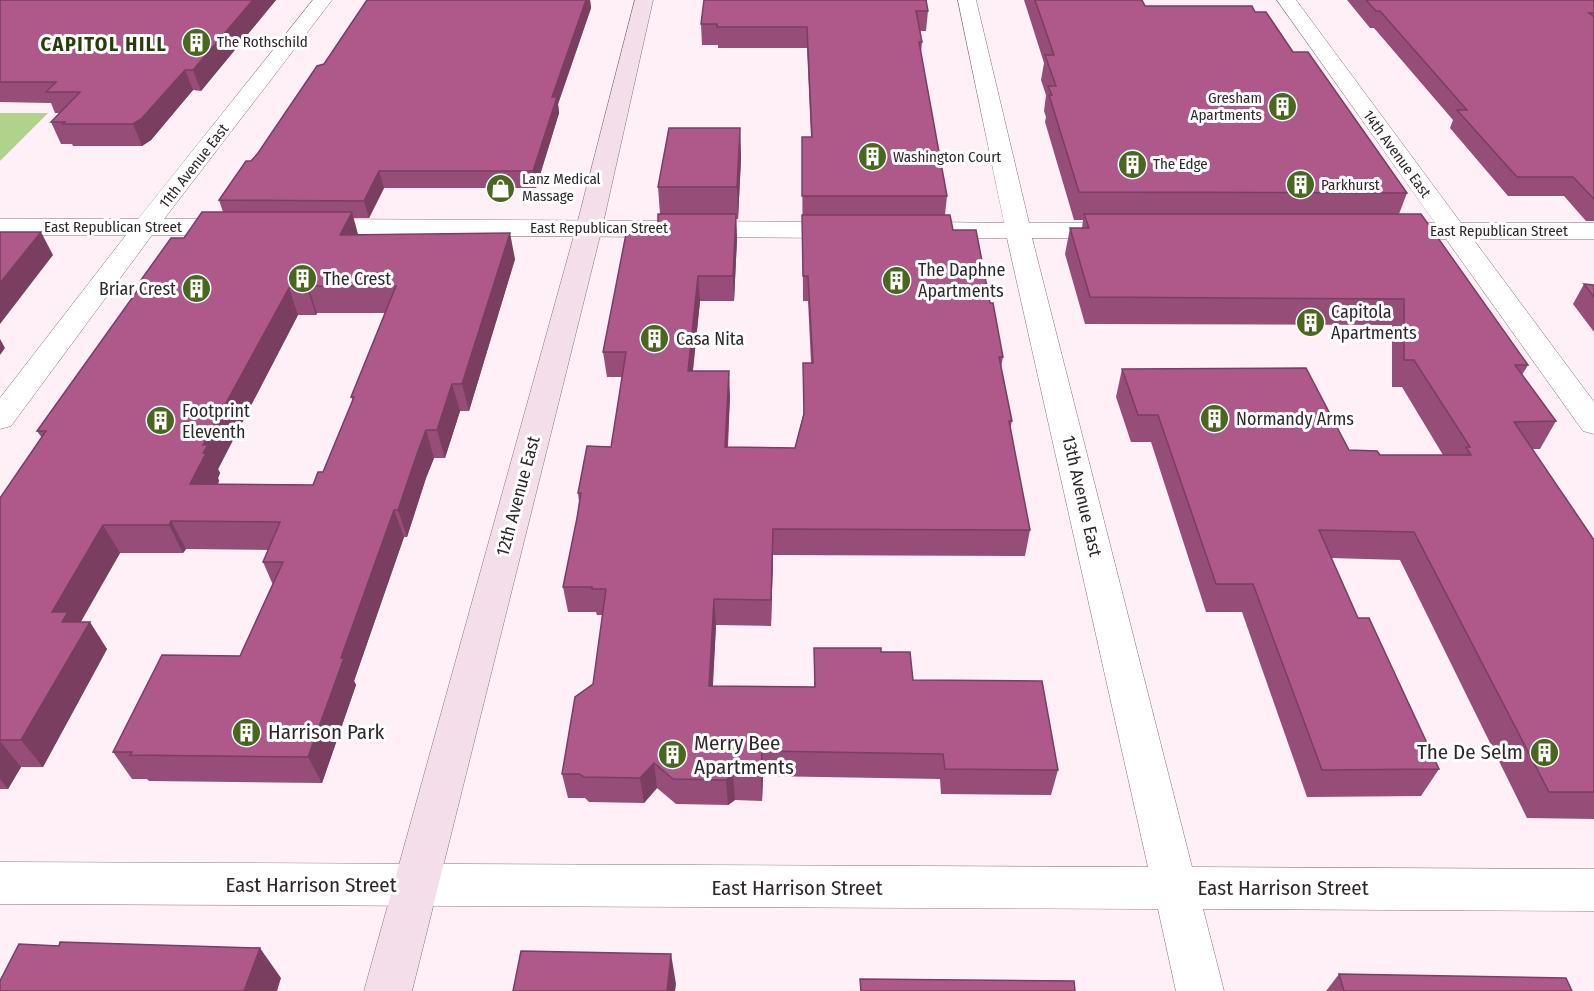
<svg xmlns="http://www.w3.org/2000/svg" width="1594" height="991" font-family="'Fira Sans Condensed',sans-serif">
<rect width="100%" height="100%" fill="#fff0f8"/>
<path fill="#b0d28b" d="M0,113H48L0,161Z"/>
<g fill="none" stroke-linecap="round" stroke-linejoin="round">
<defs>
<g id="street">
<path d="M313,0H332L164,219H236L245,222L249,227L245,232L236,235H152L11,426L0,429V398L126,235H0V219H138Z"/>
<path d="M958,0H976L1029,223H1115L1124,226L1128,231L1124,236L1115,239L1032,238L1192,867L1594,869V911L1203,909L1224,991H1176L1158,909L0,904V862L1148,867L1007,238H933L924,235L920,230L924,225L933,222L1004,223Z"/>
<path d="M1277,0H1296L1461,223H1594V239H1473L1594,402V434L1583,431L1446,239H1389L1380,236L1376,231L1380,226L1389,223H1435Z"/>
<path d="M312,219L848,222L857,225L861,230L857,235L848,238L312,235L303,232L299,227L303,222Z"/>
</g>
<path id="secondary" d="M635,0H653L602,228L412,991H364L576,228Z"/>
</defs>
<use href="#street" stroke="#83737b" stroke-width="1"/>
<use href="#secondary" stroke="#83737b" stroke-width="1"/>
<use href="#street" fill="#fff" fill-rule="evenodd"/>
<use href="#secondary" fill="#f3deea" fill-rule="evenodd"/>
</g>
<g fill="#964d78" fill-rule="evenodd">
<path d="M0,0H276L201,91L193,90L151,140L142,146H73L72,144H61L51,122L60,113H55L51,103L0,102Z"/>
<path d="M367,0H590L591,8L558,104L559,113L536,188H384L369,218H353L358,235L515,259L469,411H460L445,458H434L426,478L407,537H404L354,681L356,685L322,783L149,781L147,779H132L113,752L240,656L273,585L263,562L268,550L186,549L183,553H120L80,622L107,649L43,767H21L8,789H0V498L42,438L37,431L138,291L136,287L184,238L223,212L219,200L258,153L324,64ZM317,313H385L351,397L353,401L323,472L313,485L218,484L219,481L218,478L220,473L218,469L298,315H316Z"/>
<path d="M704,0L928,11L926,31H920L922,42L921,53L947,196L945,215L990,303L1003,357L1001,367L1012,421L1010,430L1030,530L1025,556L773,555L771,626L716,625L713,686L814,687V648L881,652L913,680L1058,770L1051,795L941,794L940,779L763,776L762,801L735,800L728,805L676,804L657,788L644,803L589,802L585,798H568L562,774L593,684L603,615H597L596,612H568L563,587L577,518L579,502L578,493L611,447L622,377H607L603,352L658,233L660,214L658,187L740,128L741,159L738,219H736L737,239L734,301H700L693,371L730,396L728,447L795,448L803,415L811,363L808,301H803L802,137H811L807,48H718V45H702L701,24Z"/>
<path d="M1024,0H1142L1145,6L1255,12L1293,52L1407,193L1399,214L1528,365L1522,375L1556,421L1540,449H1532L1594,540V819L1527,818L1400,560L1331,558L1358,618L1439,769L1421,796L1307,797L1242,612H1206L1151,442H1131L1116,397L1122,369L1349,450L1380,455H1443L1402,387H1392V325L1085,324L1065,254L1070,228H1082L1083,220H1074L1045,122L1046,117L1044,111L1046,95L1041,80L1044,63Z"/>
<path d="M1347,0H1594V221H1586L1564,196H1508L1450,128L1453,120L1374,28H1370Z"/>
<path d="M1584,284L1594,285V332L1573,304Z"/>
<path d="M1339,974L1572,991H1326Z"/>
</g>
<g fill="#7a3e61">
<path d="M253,0H276L201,91L193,70Z"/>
<path d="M586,0H590L591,8L558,104L559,113L536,188L533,171L552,97Z"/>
<path d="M185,70L193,90L151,140L142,146L133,124Z"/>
<path d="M740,128L741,159L738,219L737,187Z"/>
<path d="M379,171L384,188L369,218L364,201Z"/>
<path d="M352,212L359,238L340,235Z"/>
<path d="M736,214L737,239L734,301L733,276Z"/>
<path d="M41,232L53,255L0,324V283Z"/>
<path d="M510,233L515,259L469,411L462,384Z"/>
<path d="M698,276L700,301L690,396L688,371Z"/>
<path d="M308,286L317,313L316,315L307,288Z"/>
<path d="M289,288L298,315L218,469L220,473L218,478L219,481L204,511L190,484L203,453V445Z"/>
<path d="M0,339L5,348L0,355Z"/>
<path d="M729,371L730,396L726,473L725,447Z"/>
<path d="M452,384L460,411L445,458L437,430Z"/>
<path d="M426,430L434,458L426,478L407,537L398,510L418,451Z"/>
<path d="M394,510L404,537L354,681L356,685L322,783L308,757L341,658Z"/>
<path d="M171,521L186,549L183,553L169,525Z"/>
<path d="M103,525L120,553L78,627L90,622L107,649L43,767L21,740L52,612Z"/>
<path d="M773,529V555L771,626V600Z"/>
<path d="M714,599L716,625L711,711L709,686Z"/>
<path d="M0,741L21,767L8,789L0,779Z"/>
<path d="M762,751L763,776L762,801L761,776Z"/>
<path d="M654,763L657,788L644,803L640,778Z"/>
<path d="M733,775L735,800L728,805L726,780Z"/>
<path d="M260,948L281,978L277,991H244Z"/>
<path d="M671,954L676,984L675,991H667Z"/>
</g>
<g fill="#af598b" stroke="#7a3e61" stroke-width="1.5" fill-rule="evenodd">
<path d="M0,0H253L193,70H185L142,118L133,124H63L65,122H51L80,92H46L56,82H0Z"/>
<path d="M367,0H586L552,97H557L533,171H379L364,201L219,200L246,161H251L258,153L317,66L324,64Z"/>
<path d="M704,0H926L928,11H916L922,42H919L947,196H802V137H812L807,27H717V24H701Z"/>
<path d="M1035,0H1142L1145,6H1252L1255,12H1266L1293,52H1308L1407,193L1079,192L1049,95H1052L1048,86H1056L1045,55H1054Z"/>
<path d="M1366,0H1594V13H1589L1594,17V199L1573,177H1517L1457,110H1467L1380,11H1376Z"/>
<path d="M669,128H740L737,187H658Z"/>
<path d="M202,212H352L340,235L510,233L462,384H452L437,430H426L418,451L398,510H394L341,658H344L308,757L130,755L132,752H113L162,655L240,656L283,562H263L280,522L171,521L169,525H103L52,612H68L62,622H90L21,740H0V498L46,431H37L140,287H136L171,238H184ZM308,286H396L351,397H354L323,472H318L313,485L190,484L206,453H203L208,445H203L289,288H307Z"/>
<path d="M658,214H736L733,276H698L688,371H729L725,447L795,448L804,414L803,363H813L808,276H803L802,215H950L953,230H976L990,303H993L1003,357H999L1012,421H1009L1030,530L773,529L771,600L714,599L709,686L815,687L814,648H881V652H910L913,680L1042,681L1058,770L945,769L943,754L762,751L761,776L733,775L726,780L673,779L654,763L640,778L584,777L579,774H562L575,697L593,684L606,589H592V587H563L577,518L581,493H578L587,446L611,447L626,352H603L626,234L658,233Z"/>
<path d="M1084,214H1421L1528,365H1515L1556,421L1514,422L1594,540V792H1549L1414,532L1319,530L1358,618H1369L1439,769L1322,770L1253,584H1216L1158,415H1138L1122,369L1306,368L1349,450L1377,451L1380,455H1471L1466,447H1470L1414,360H1404V299L1090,297L1070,228H1089Z"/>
<path d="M0,232H41L0,283Z"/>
<path d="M1584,284L1594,285V297Z"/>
<path d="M60,942L260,948L244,991H0V981L19,944L59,946Z"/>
<path d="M521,951L671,954L667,991H513Z"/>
<path d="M1339,974L1566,978L1572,991H1344Z"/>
<path d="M860,979L1074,981L1075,991H861Z"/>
</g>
<defs>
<symbol id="building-disc" viewBox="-11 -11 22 22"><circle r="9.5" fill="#49681e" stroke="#fff"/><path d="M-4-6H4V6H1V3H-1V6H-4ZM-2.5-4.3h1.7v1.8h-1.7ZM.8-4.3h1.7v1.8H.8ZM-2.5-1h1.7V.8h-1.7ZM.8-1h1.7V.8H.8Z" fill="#fff"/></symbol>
<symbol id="shop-disc" viewBox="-11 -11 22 22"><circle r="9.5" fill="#49681e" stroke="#fff"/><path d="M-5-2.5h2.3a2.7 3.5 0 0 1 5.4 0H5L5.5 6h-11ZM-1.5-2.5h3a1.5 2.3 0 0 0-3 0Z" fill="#fff"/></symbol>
</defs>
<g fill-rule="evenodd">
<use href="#building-disc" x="180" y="26" width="33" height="33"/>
<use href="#building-disc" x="1266" y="90" width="33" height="33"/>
<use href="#building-disc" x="856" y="140" width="33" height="33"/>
<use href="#building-disc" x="1116" y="148" width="33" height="33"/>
<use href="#building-disc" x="1284" y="168" width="33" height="33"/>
<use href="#shop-disc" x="484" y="172" width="33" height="33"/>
<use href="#building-disc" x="286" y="262" width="33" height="33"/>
<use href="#building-disc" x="880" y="264" width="33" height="33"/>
<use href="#building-disc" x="180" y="272" width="33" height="33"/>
<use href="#building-disc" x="1294" y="306" width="33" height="33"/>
<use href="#building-disc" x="638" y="322" width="33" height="33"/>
<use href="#building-disc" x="1198" y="402" width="33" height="33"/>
<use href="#building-disc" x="144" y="404" width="33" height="33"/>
<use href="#building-disc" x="230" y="716" width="33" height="33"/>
<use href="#building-disc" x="1528" y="736" width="33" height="33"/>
<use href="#building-disc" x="656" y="738" width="33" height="33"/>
</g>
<g text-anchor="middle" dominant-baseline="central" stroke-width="6" stroke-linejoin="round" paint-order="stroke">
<g font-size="15" fill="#2e272b" stroke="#fff" text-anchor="start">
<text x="217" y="42">The Rothschild</text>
<text x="1262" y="98" text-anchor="end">Gresham<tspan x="1262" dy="17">Apartments</tspan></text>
<text x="893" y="157">Washington Court</text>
<text x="1153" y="164">The Edge</text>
<text x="522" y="179">Lanz Medical<tspan x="522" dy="17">Massage</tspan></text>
<text x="1321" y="185">Parkhurst</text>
</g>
<g font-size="15" fill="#2e272b" stroke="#fff">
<text transform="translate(1397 154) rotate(54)">14th Avenue East</text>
<text transform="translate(194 166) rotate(-52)">11th Avenue East</text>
<text x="113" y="227">East Republican Street</text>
<text x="599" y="228">East Republican Street</text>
<text x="1499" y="231">East Republican Street</text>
</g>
<g font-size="18" fill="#2e272b" stroke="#fff" text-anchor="start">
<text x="918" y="270">The Daphne<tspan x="918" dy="21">Apartments</tspan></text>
<text x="323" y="279">The Crest</text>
<text x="176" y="289" text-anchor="end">Briar Crest</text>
<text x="1331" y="312">Capitola<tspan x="1331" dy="21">Apartments</tspan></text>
<text x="676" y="339">Casa Nita</text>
<text x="182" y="411">Footprint<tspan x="182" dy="21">Eleventh</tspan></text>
<text x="1236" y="419">Normandy Arms</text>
</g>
<g font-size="18" fill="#2e272b" stroke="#fff">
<text transform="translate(518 496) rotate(-75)">12th Avenue East</text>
<text transform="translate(1082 496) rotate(77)">13th Avenue East</text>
</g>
<g font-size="20" font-weight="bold" letter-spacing="1.5" fill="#283d08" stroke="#fff">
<text x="104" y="44">CAPITOL HILL</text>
</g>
<g font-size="21" fill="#2e272b" stroke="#fff" text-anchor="start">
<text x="268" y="732">Harrison Park</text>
<text x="694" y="743">Merry Bee<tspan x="694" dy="24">Apartments</tspan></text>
<text x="1523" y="752" text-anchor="end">The De Selm</text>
</g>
<g font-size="21" fill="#2e272b" stroke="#fff">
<text x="311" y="885">East Harrison Street</text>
<text x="797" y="888">East Harrison Street</text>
<text x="1283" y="888">East Harrison Street</text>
</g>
</g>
</svg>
